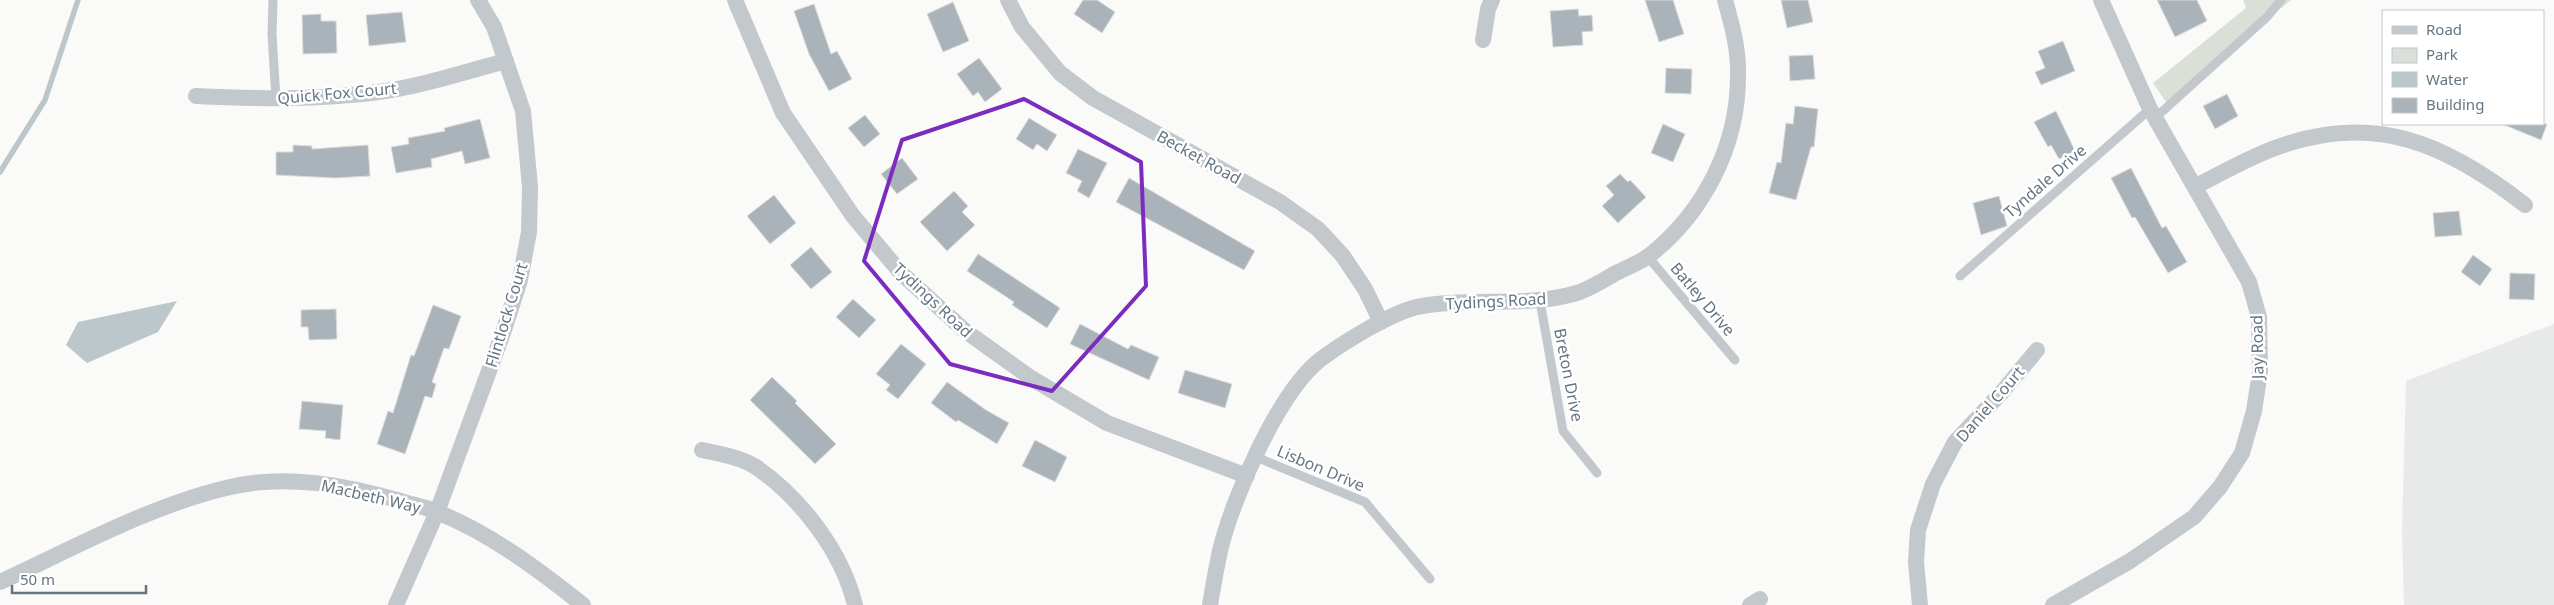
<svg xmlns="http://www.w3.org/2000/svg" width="2554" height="605" font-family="'Noto Sans',sans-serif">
<rect width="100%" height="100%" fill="#fafaf8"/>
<path fill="#e8e9e9" d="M2554,324V605H2404L2402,530L2406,381Z"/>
<path fill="#dadfd7" d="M2243,0H2291L2248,35L2189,89L2166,102L2153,83L2246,8Z"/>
<path fill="#bbc7cb" d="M177,301L158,332L87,363L66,345L78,322Z"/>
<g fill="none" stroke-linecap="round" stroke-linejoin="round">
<path stroke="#bbc7cb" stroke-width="5.5" d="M0,172L45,100L78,0"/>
</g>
<g fill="#aab3b9" stroke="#dcdcda">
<path d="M1083,0H1097L1115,12L1102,33L1074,14Z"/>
<path d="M1645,0H1673L1684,34L1659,42Z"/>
<path d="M1781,0H1808L1813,22L1787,28Z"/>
<path d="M2157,0H2197L2207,21L2175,37Z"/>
<path d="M953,2L969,41L943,52L927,14Z"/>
<path d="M814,4L831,54L837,51L852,79L829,91L809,54L794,11Z"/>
<path d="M1578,9L1579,16L1592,15L1593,31L1582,32L1583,45L1553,47L1550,11Z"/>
<path d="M402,12L406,42L369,46L366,15Z"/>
<path d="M321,14V21H336L337,53L303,54L302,15Z"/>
<path d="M2063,41L2075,71L2041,85L2035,72L2045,68L2038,51Z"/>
<path d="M1813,55L1815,79L1790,81L1789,56Z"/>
<path d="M979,58L1002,89L985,102L978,92L973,96L957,74Z"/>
<path d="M1666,68L1692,69L1691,94L1665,93Z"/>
<path d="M2227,94L2238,116L2215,129L2203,106Z"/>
<path d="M1795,106L1818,109L1814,147H1811L1796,200L1769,193L1777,162L1781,163L1786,123L1793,124Z"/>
<path d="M2056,111L2075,151L2059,159L2051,145L2048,147L2034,122Z"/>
<path d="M865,115L880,134L864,147L848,128Z"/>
<path d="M1029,118L1057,135L1047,151L1037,144L1033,150L1016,139Z"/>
<path d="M480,119L490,158L465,164L462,151L431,159L432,167L396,173L391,147L409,144L408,138L445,131L444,128Z"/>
<path d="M1663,124L1685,134L1673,162L1651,153Z"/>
<path d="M2502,124H2547L2541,140Z"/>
<path d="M293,145L312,146V149L368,145L370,176L335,178L276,175V152H293Z"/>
<path d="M1078,149L1107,163L1089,198L1077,191L1082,181L1066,173Z"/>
<path d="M902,158L918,179L897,194L881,174Z"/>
<path d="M2131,168L2162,228L2166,226L2187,262L2168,273L2135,217L2132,218L2111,178Z"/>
<path d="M1620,174L1628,182L1630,180L1646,197L1618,223L1602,206L1614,195L1606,186Z"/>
<path d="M1129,178L1255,251L1244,270L1116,202Z"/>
<path d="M954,191L968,206L962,212L975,225L947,251L920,222Z"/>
<path d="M774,195L796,223L770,244L747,216Z"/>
<path d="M1999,196L2007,226L1981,235L1973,203Z"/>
<path d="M2459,211L2462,235L2435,237L2433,213Z"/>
<path d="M811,247L832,272L811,289L790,265Z"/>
<path d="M978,254L1060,308L1047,328L1012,305L1014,302L967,271Z"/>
<path d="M2473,255L2492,269L2480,286L2461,272Z"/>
<path d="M2510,273L2535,274L2534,300L2509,299Z"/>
<path d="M853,299L876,320L859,338L836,317Z"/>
<path d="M433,305L461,316L449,349L444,348L432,382L436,384L432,398L425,396L405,454L377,444L388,411L393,413L411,355L414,356Z"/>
<path d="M336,309L337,339L309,340L308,327H301V310Z"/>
<path d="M1080,324L1128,349L1131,345L1159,357L1149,380L1070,344Z"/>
<path d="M901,344L926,364L898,399L886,390L890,385L876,374Z"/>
<path d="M1185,370L1232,384L1225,408L1178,393Z"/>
<path d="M772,377L797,401L795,403L836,444L815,464L750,400Z"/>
<path d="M947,382L986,410L1009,423L997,444L958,420L956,422L931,403Z"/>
<path d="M302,401L343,405L340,440L325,438L326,431L299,429Z"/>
<path d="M1035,440L1067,457L1055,482L1022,466Z"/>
</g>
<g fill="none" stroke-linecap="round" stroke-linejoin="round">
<g stroke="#c3c8cc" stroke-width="9">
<path d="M273,0L272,34L276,99"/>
<path d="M2155,118L2267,17L2281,0"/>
<path d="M1648,257L1735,360"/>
<path d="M1960,276L2150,109"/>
<path d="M1540,301L1563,431L1597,473"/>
<path d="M1256,457L1365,502L1430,579"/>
</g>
<g stroke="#c3c8cc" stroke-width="16">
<path d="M735,0L783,113L853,216L901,273L964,330L1031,378L1107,423L1247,476"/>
<path d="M1008,0L1022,27L1060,73L1093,98L1280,202L1318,229L1343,256L1365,289L1381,322"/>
<path d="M1483,40L1488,9L1492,0"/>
<path d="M196,96C257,99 318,100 379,92C422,86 464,72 506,61"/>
<path d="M2196,186C2222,173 2248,158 2275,148C2374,111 2447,144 2525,205"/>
<path d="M702,450C719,454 741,457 756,467C802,499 842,552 855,605"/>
<path d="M0,582C72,549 150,506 226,488C284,473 344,485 401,501C413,505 426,507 437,512C490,533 539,570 583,605"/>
<path d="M396,605L437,512L503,333L520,280L529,232L530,187L523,111L494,27L478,0"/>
<path d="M1210,605C1213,587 1216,569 1220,551C1232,499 1279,391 1321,359C1344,342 1395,310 1422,306C1473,297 1526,308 1577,293C1589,289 1602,281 1614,274C1625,268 1640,263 1650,255C1704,212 1738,146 1738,76C1739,50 1732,25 1725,0"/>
<path d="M1750,605L1760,599"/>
<path d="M1920,605L1916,562L1918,530L1933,484L1955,442L2002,392L2037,350"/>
<path d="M2053,605L2130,561L2194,517L2220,487L2242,453L2254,411L2260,372L2259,317L2249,282L2150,109L2101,0"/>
</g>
</g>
<path fill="none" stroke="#7b2cbf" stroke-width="4" stroke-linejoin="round" d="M1024,99L1141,162L1146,286L1052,391L950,364L864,261L902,140Z"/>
<g text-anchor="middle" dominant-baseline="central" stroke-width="5" stroke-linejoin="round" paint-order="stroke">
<g font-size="16" fill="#657683" stroke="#fff">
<text transform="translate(337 93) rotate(-5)">Quick Fox Court</text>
<text transform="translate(1199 157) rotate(29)">Becket Road</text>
<text transform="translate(2045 181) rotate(-41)">Tyndale Drive</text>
<text transform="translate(1703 299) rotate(50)">Batley Drive</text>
<text transform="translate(933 300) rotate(43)">Tydings Road</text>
<text transform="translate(1496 301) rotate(-3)">Tydings Road</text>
<text transform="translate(506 315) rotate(-73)">Flintlock Court</text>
<text transform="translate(2257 347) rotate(-91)">Jay Road</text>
<text transform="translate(1569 375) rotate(79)">Breton Drive</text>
<text transform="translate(1990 404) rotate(-49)">Daniel Court</text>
<text transform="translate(1321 468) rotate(23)">Lisbon Drive</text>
<text transform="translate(371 496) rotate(13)">Macbeth Way</text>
</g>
</g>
<rect x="2382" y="10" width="162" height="115" fill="#ffffff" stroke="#c1c8cd"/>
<rect x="2392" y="26" width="25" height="8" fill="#c3c8cc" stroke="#c1c8cd"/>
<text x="2426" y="35" font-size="15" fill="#657683">Road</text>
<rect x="2392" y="48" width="25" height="15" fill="#dadfd7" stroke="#c1c8cd"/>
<text x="2426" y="60" font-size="15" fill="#657683">Park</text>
<rect x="2392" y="72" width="25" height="15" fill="#bbc7cb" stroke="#c1c8cd"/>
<text x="2426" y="85" font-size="15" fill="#657683">Water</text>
<rect x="2392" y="98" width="25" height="15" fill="#aab3b9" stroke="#c1c8cd"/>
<text x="2426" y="110" font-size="15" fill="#657683">Building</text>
<path d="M12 585v8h134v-8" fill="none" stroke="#657683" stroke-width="2.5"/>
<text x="20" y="585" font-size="15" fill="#657683" stroke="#ffffff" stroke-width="4" paint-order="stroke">50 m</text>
</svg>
